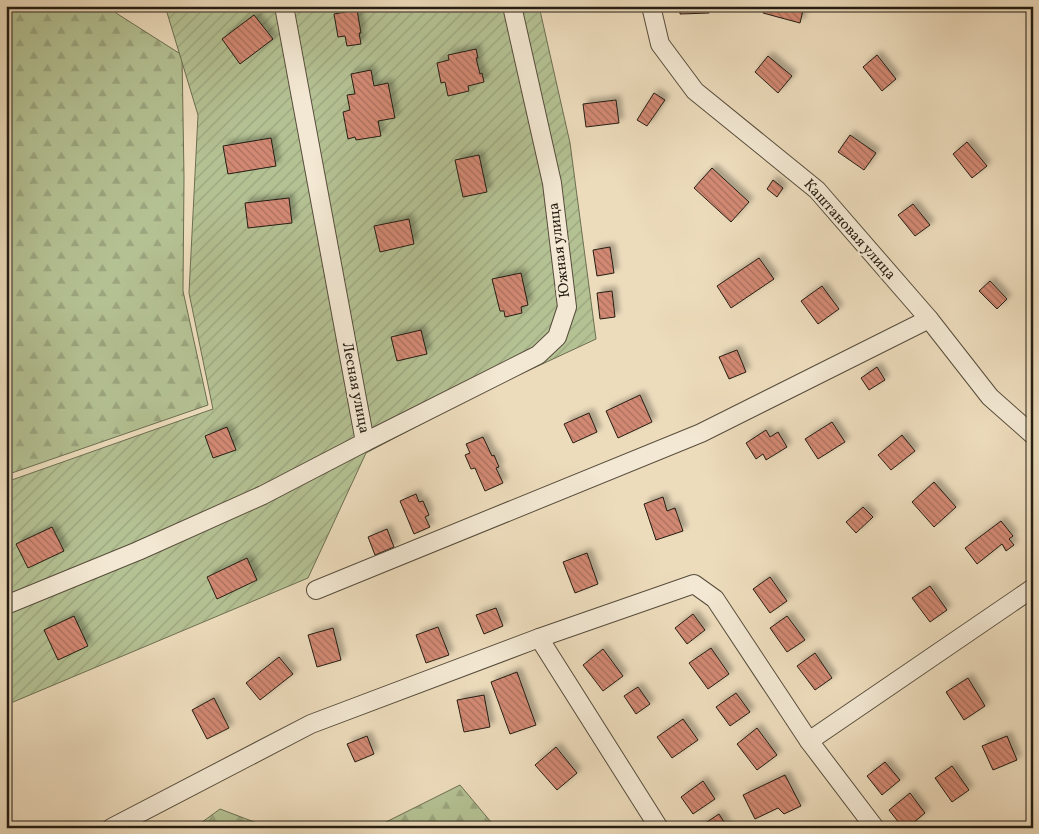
<svg xmlns="http://www.w3.org/2000/svg" width="1039" height="834" font-family="Vollkorn,serif">
<defs>
<pattern id="forest-firs" width="22" height="20" patternUnits="userSpaceOnUse" patternTransform="scale(1.25)"><rect width="22" height="20" fill="#b4c193"/><path d="M5 1l3.5 6h-7zM16 11l3.5 6h-7z" fill="#9ba57e"/></pattern>
<pattern id="garden-furrows" width="10" height="10" patternUnits="userSpaceOnUse" patternTransform="scale(1.25)"><rect width="10" height="10" fill="#b4c193"/><path d="M-1 1l2-2M0 10L10 0M9 11l2-2" fill="none" stroke="#9ba57e"/></pattern>
<pattern id="building-back-hatch" width="6" height="6" patternUnits="userSpaceOnUse" patternTransform="scale(1.25)"><rect width="6" height="6" fill="#d28973"/><path d="M-1 5l2 2M0 0l6 6M5-1l2 2" fill="none" stroke="#aa6f5d"/></pattern>
<filter id="shadow"><feDropShadow dx="4.5" dy="-4.5" stdDeviation="2.5" flood-color="#0004"/></filter>
</defs>
<rect width="100%" height="100%" fill="#eddcbc"/>
<filter id="stains"><feTurbulence type="fractalNoise" baseFrequency=".004" numOctaves="4"/><feColorMatrix values="0 0 0 0 .2 0 0 0 0 .09 0 0 0 0 .02 0 0 0 .5 -.17"/></filter>
<radialGradient id="worn" r=".72"><stop offset=".6" stop-color="#630" stop-opacity="0"/><stop offset="1" stop-color="#630" stop-opacity=".3"/></radialGradient>
<g fill="url(#forest-firs)" stroke="#6c6f52">
<path d="M6,6H120L116,13L182,55L184,177L183,291L208,405L6,475Z"/>
<path d="M460,785L496,828H374Z"/>
<path d="M220,809L270,828H194Z"/>
</g>
<path fill="url(#garden-furrows)" stroke="#6c6f52" d="M165,6H539L570,143L596,339L482,392L366,453L308,578L6,705V482L213,409L189,293L198,115Z"/>
<g fill="url(#building-back-hatch)" stroke="#251d12" filter="url(#shadow)">
<path d="M680,6H709V13L680,14Z"/>
<path d="M765,6H804L800,23L763,13Z"/>
<path d="M357,10L361,33H359L361,44L347,46L345,36L338,37L334,14Z"/>
<path d="M254,15L273,39L240,64L222,39Z"/>
<path d="M476,49L478,58H476L480,74L482,73L484,82L468,86L469,91L448,96L445,82L441,83L437,63L449,60L448,55Z"/>
<path d="M877,55L896,79L882,91L863,67Z"/>
<path d="M768,56L792,76L778,93L755,72Z"/>
<path d="M371,70L374,86L388,83L395,118L378,121L381,136L356,140L355,137L348,139L343,112L350,110L347,95L355,94L351,74Z"/>
<path d="M654,93L665,100L647,126L637,120Z"/>
<path d="M616,100L619,123L586,127L583,104Z"/>
<path d="M850,135L876,153L864,170L838,152Z"/>
<path d="M271,138L276,166L228,174L223,146Z"/>
<path d="M967,142L987,166L972,178L953,154Z"/>
<path d="M479,155L487,192L463,197L455,160Z"/>
<path d="M712,168L749,202L731,222L694,188Z"/>
<path d="M773,180L783,188L777,197L767,189Z"/>
<path d="M289,198L292,223L248,228L245,203Z"/>
<path d="M913,204L930,225L915,236L898,215Z"/>
<path d="M409,219L414,244L380,252L374,226Z"/>
<path d="M610,247L614,273L597,276L593,250Z"/>
<path d="M759,258L774,279L731,308L717,286Z"/>
<path d="M521,273L528,305L521,307L522,313L505,317L504,311H500L492,279Z"/>
<path d="M990,281L1007,299L997,309L979,291Z"/>
<path d="M822,286L839,309L818,324L801,301Z"/>
<path d="M612,291L615,317L600,319L597,293Z"/>
<path d="M421,330L427,354L397,361L391,337Z"/>
<path d="M737,350L746,372L729,379L719,357Z"/>
<path d="M877,367L885,380L869,390L861,378Z"/>
<path d="M640,395L652,422L618,438L606,411Z"/>
<path d="M589,413L597,432L573,443L564,424Z"/>
<path d="M832,422L845,442L818,459L805,439Z"/>
<path d="M227,427L236,450L213,458L205,436Z"/>
<path d="M766,430L770,437L778,432L787,447L766,460L763,454L756,459L746,443Z"/>
<path d="M902,435L915,451L891,470L878,455Z"/>
<path d="M483,437L492,456L494,455L499,467L496,468L503,483L485,491L475,468L471,469L465,455L470,453L466,444Z"/>
<path d="M934,482L956,507L934,527L912,502Z"/>
<path d="M416,494L419,502L423,501L429,515L425,517L430,527L414,534L400,501Z"/>
<path d="M663,497L667,511L675,508L683,531L656,540L644,504Z"/>
<path d="M863,507L873,517L856,533L846,522Z"/>
<path d="M1001,521L1013,536L1009,539L1014,545L1006,551L1002,544L977,564L965,548Z"/>
<path d="M52,527L64,551L28,568L16,544Z"/>
<path d="M387,529L394,547L375,555L368,537Z"/>
<path d="M587,553L598,584L575,593L563,562Z"/>
<path d="M247,558L257,580L217,599L207,577Z"/>
<path d="M770,577L787,601L770,613L753,589Z"/>
<path d="M930,586L947,610L930,622L912,598Z"/>
<path d="M496,608L503,626L484,634L476,615Z"/>
<path d="M693,614L705,630L687,644L675,628Z"/>
<path d="M74,616L88,646L58,660L44,630Z"/>
<path d="M787,616L805,640L787,652L770,628Z"/>
<path d="M438,627L449,655L426,663L416,635Z"/>
<path d="M333,628L341,660L317,667L308,635Z"/>
<path d="M711,648L729,674L708,689L689,663Z"/>
<path d="M603,649L623,676L603,691L583,665Z"/>
<path d="M815,653L832,678L815,690L797,666Z"/>
<path d="M279,657L293,674L260,700L246,683Z"/>
<path d="M517,672L536,725L510,734L491,682Z"/>
<path d="M968,678L985,706L964,720L946,692Z"/>
<path d="M638,687L650,704L636,714L624,696Z"/>
<path d="M736,693L750,712L730,726L716,707Z"/>
<path d="M484,695L490,727L464,732L457,700Z"/>
<path d="M214,698L229,728L207,739L192,710Z"/>
<path d="M683,719L698,740L672,758L657,737Z"/>
<path d="M757,728L777,755L757,770L737,744Z"/>
<path d="M367,736L374,754L355,762L347,744Z"/>
<path d="M1007,736L1017,760L993,770L982,746Z"/>
<path d="M556,747L577,773L557,790L535,765Z"/>
<path d="M885,762L900,780L882,795L867,776Z"/>
<path d="M952,766L969,790L952,802L935,778Z"/>
<path d="M785,775L801,806L784,814L778,808L755,819L743,795Z"/>
<path d="M703,781L715,799L693,814L681,797Z"/>
<path d="M910,793L925,813L907,828H903L889,810Z"/>
<path d="M719,814L728,828H698Z"/>
</g>
<g fill="none" stroke-linecap="round" stroke-linejoin="round">
<defs>
<g id="minor">
<path d="M651,6L660,44L695,91L817,190L929,319L990,397L1033,435"/>
<path d="M365,442L538,355L557,337L567,307L552,183L512,6"/>
<path d="M316,590L701,433L929,319"/>
<path d="M6,605L138,551L263,495L365,442L284,6"/>
<path d="M539,638L659,828"/>
<path d="M809,741L875,828"/>
<path d="M111,828L311,724L539,638L694,584L715,599L809,741L1033,588"/>
</g>
</defs>
<use href="#minor" stroke="#574d3c" stroke-width="20"/>
<use href="#minor" stroke="#f3e8d3" stroke-width="18"/>
</g>
<g text-anchor="middle" dominant-baseline="central" stroke-width="4.5" stroke-linejoin="round" paint-order="stroke">
<g font-size="15" fill="#251d12" stroke="#f3e8d3">
<text transform="translate(849 230) rotate(48)">Каштановая улица</text>
<text transform="translate(560 250) rotate(-97)">Южная улица</text>
<text transform="translate(355 388) rotate(79)">Лесная улица</text>
</g>
</g>
<rect width="1039" height="834" fill="none" stroke="#eddcbc" stroke-width="25"/>
<rect x="8" y="8" width="1024" height="819" fill="none" stroke="#251d12" stroke-width="2.5"/>
<rect x="12" y="12" width="1014" height="809" fill="none" stroke="#251d12"/>
<rect width="100%" height="100%" filter="url(#stains)"/>
<rect width="100%" height="100%" fill="url(#worn)"/>
</svg>
